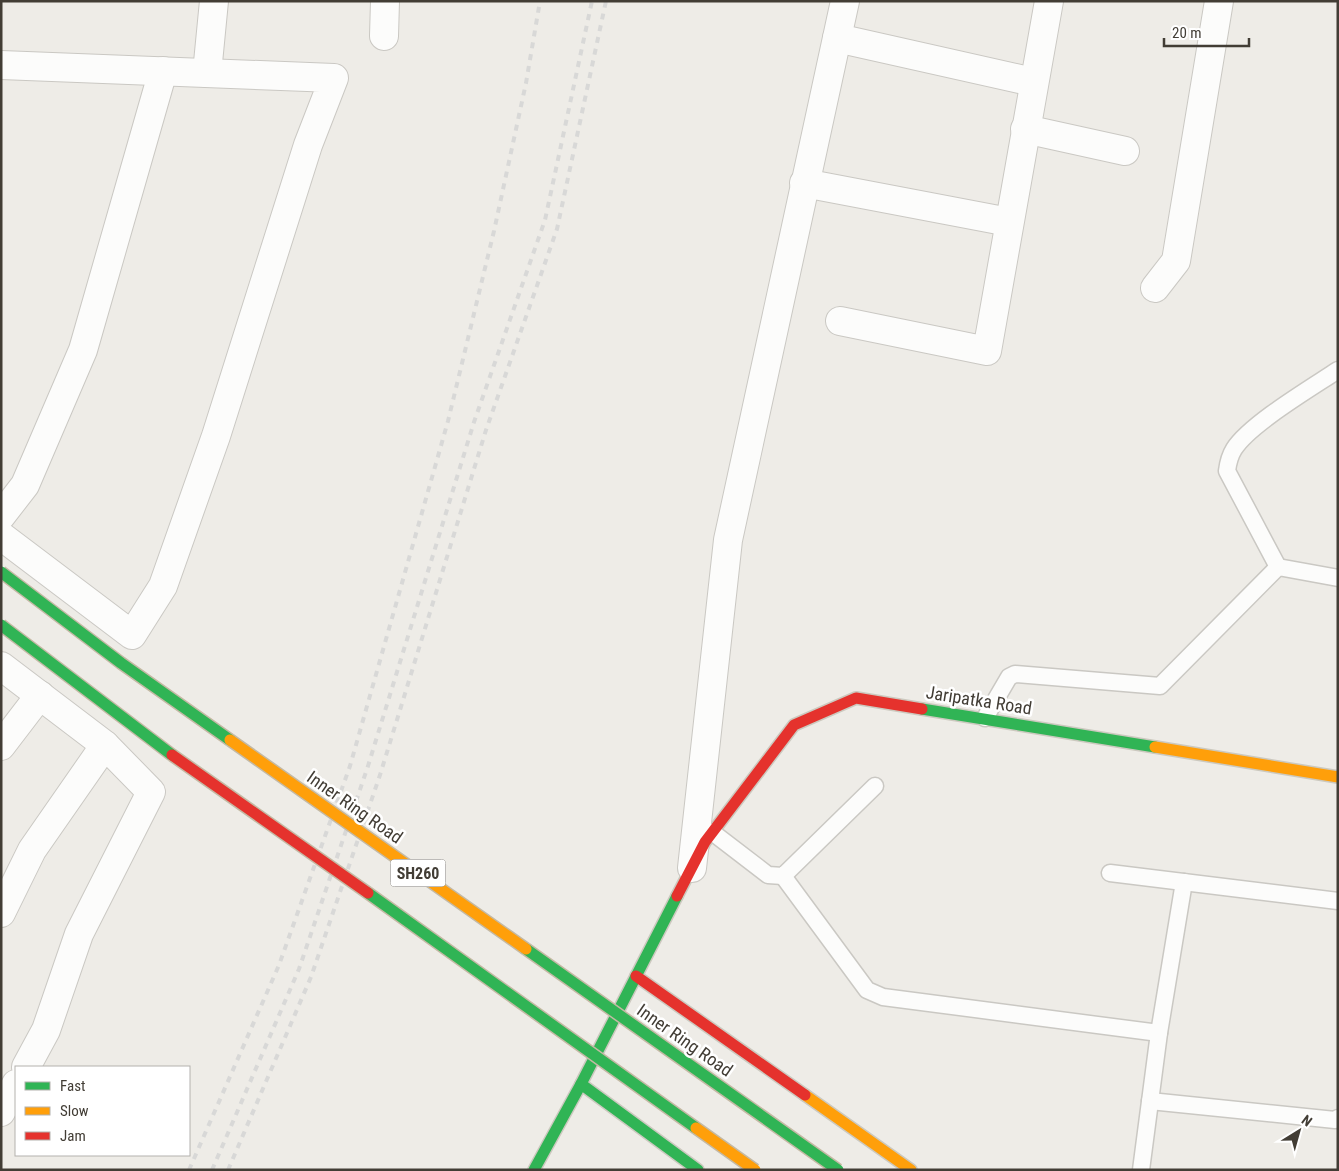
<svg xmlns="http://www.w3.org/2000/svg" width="1339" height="1171" font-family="'Roboto Condensed',sans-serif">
<rect width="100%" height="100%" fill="#eeece7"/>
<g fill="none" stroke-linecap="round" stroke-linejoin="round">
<defs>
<g id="lane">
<path d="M1278,567L1227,471C1228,463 1229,457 1234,449C1250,424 1311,388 1338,370"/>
<path d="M985,718L1009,677L1015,674L1160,686L1278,567L1338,578"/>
<path d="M712,832L768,875L783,876L875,786"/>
<path d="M1110,873L1338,901"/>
<path d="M783,876L867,990L883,997L1159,1033"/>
<path d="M1150,1101L1335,1120L1338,1118"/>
<path d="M1141,1170L1159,1033L1184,882"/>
</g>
<g id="street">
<path d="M384,36L385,1"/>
<path d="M837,38L1033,82"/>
<path d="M1,65L334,78L308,145L216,436L163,586L132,635L1,536"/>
<path d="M207,73L214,1"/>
<path d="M1025,129L1125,151"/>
<path d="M804,183L1009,222"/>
<path d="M1155,288L1176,261L1219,1"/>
<path d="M840,321L987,351L1049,1"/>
<path d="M1,516L25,485L83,350L163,71"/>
<path d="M1,666L105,745L151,792L79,934L46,1030L26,1067"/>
<path d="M1,746L40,695"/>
<path d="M692,868L728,540L845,1"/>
<path d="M1,913L32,850L105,745"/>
<path d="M1,1112L16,1084"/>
</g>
<g id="fast">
<path d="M922,709L1155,747"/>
<path d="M581,1084L698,1170"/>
<path d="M534,1170L581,1084L677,896"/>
</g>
<g id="slow">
<path d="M1155,747L1338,777"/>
<path d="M805,1095L911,1170"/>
</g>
<g id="jam">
<path d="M677,896L705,842L794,725L856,698L922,709"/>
<path d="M636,976L805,1095"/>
</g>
</defs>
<use href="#lane" stroke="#cac8c3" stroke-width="19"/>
<use href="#street" stroke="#cac8c3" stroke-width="30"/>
<use href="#fast" stroke="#ccc9bf" stroke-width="14"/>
<use href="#slow" stroke="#ccc9bf" stroke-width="14"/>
<use href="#jam" stroke="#ccc9bf" stroke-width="14"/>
<use href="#lane" stroke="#fcfcfb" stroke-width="16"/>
<use href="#street" stroke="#fcfcfb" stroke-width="28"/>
<use href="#fast" stroke="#30b455" stroke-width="11"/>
<use href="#slow" stroke="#ff9f0a" stroke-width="11"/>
<use href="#jam" stroke="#e5322d" stroke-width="11"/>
<g stroke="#d8d8d7" stroke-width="4" stroke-dasharray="6 6" stroke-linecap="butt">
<path d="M189,1170L279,965L350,766L448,421L494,231L526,83L540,1"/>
<path d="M212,1170L299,969L368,766L474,422L545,220L592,1"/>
<path d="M228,1170L311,977L380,775L486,430L557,229L606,1"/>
</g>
<defs>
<g id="fast-bridge">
<path d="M1,572L121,663L230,740"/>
<path d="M1,625L172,755"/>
<path d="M368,893L696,1128"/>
<path d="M526,949L838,1170"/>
</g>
<g id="slow-bridge">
<path d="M230,740L526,949"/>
<path d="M696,1128L755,1170"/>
</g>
<path id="jam-bridge" d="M172,755L368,893"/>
</defs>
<use href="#fast-bridge" stroke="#c4b9a4" stroke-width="14" stroke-linecap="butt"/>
<use href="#slow-bridge" stroke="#c4b9a4" stroke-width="14" stroke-linecap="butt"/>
<use href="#jam-bridge" stroke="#c4b9a4" stroke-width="14" stroke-linecap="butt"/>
<use href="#fast-bridge" stroke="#30b455" stroke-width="11"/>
<use href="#slow-bridge" stroke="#ff9f0a" stroke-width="11"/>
<use href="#jam-bridge" stroke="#e5322d" stroke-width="11"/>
</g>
<g text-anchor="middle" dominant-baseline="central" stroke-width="5" stroke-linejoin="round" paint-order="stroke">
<rect fill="#fff" stroke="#7b7772" stroke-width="1" x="390.5" y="859.5" width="55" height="27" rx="4"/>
<g font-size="16" font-weight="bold" fill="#423d35">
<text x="418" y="873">SH260</text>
</g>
<g font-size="18" fill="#423d35" stroke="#fff">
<text transform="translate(979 700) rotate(9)">Jaripatka Road</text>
<text transform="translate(355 807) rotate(35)">Inner Ring Road</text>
<text transform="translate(685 1040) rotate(35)">Inner Ring Road</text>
</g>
</g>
<rect width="1339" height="1171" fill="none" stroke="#423d35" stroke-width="5"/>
<rect x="15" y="1066" width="175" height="90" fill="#ffffff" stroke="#b3b1ae"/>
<rect x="25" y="1082" width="25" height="8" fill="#30b455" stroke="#b3b1ae"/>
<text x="60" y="1091" font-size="15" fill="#423d35">Fast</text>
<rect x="25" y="1107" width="25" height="8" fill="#ff9f0a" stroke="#b3b1ae"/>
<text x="60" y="1116" font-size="15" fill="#423d35">Slow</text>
<rect x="25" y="1132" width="25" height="8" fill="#e5322d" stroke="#b3b1ae"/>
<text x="60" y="1141" font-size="15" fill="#423d35">Jam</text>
<g transform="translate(1299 1131) rotate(37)" stroke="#ffffff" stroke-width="4" paint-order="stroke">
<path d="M0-4L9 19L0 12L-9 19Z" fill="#423d35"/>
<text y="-8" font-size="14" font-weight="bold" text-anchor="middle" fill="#423d35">N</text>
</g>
<path d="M1164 38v8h85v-8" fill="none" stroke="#423d35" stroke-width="2.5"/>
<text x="1172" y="38" font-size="15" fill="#423d35" stroke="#ffffff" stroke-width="4" paint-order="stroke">20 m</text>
</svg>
